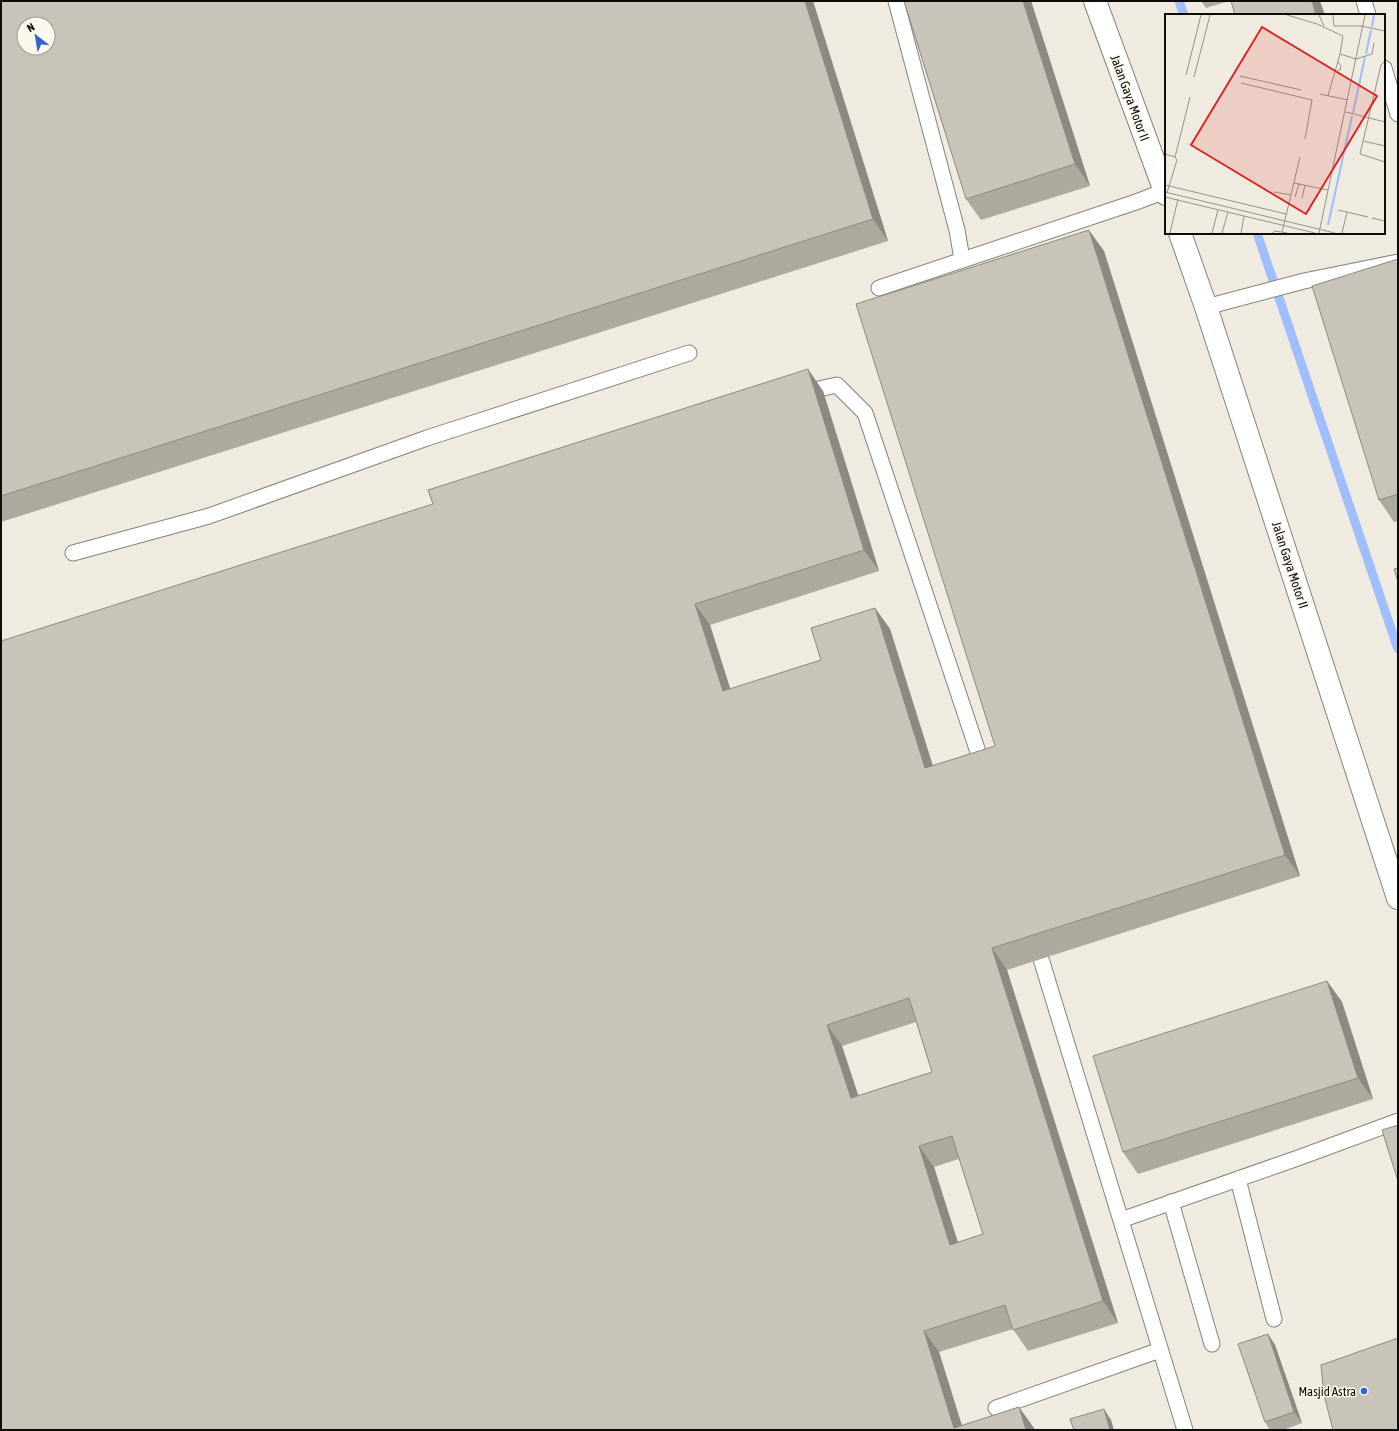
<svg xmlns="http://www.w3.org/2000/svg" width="1399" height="1431" font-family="'Asap Condensed',sans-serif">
<rect width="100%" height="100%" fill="#f0ebe0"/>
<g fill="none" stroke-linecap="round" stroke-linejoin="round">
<g stroke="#9fbefe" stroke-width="9">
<path d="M1179,1L1184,15"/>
<path d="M1257,233L1398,649"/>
</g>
<defs>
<g id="lane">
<path d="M896,1L957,230L962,259"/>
<path d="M1364,1L1368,15"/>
<path d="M1384,68L1398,114"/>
<path d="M879,288L1136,202L1165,191"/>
<path d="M1206,307L1304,281L1398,262"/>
<path d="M802,393L814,390L837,385L865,413L984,770"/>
<path d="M73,553L209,516L427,438L689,353"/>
<path d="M1041,959L1185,1430"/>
<path d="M1238,1179L1274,1319"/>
<path d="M1171,1202L1212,1344"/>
<path d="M1121,1220L1298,1158L1398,1121"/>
<path d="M996,1408L1160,1350"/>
</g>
<g id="street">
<path d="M1095,1L1166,194"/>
<path d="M1180,233L1206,307L1398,898"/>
</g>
</defs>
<use href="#lane" stroke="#878379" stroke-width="17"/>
<use href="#street" stroke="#878379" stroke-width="24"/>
<use href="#lane" stroke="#fff" stroke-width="15"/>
<use href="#street" stroke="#fff" stroke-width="22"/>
</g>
<g fill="#aca99f" fill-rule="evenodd">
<path d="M1,1H813L888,241L1,522Z"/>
<path d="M1031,1L1090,186L981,220L966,199Z"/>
<path d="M1201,1H1229L1206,8Z"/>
<path d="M1104,251L1300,876L1007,970L1118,1323L1028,1351L1013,1329L939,1352L962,1425L1026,1430H1L823,391L879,571L710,625L730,689L821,660L875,608L890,629L933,766L995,746ZM916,1022L932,1072L858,1096L842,1046ZM959,1159L983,1234L958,1242L934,1167Z"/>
<path d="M1398,259V521L1394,522L1379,500Z"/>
<path d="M1327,981L1342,1002L1373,1099L1138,1174L1123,1152Z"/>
<path d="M1268,1334L1275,1345L1302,1423L1283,1430H1270L1265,1422Z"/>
</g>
<g fill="#8c8982">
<path d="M805,1H813L888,241L873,219Z"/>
<path d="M1023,1H1031L1090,186L1075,164Z"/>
<path d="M1312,1H1320L1325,15H1316Z"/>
<path d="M1089,230L1104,251L1300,876L1285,855Z"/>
<path d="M808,369L823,391L879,571L864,550Z"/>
<path d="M695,604L710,625L738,713L723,691Z"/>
<path d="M875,608L890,629L940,789L925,768Z"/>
<path d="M992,948L1007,970L1118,1323L1103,1301Z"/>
<path d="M1327,981L1342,1002L1373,1099L1358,1078Z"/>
<path d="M827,1025L842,1046L866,1119L851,1098Z"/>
<path d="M919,1146L934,1167L965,1266L950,1245Z"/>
<path d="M924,1331L939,1352L963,1430L954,1428Z"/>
<path d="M1268,1334L1275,1345L1302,1423L1294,1412Z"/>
<path d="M1019,1407L1034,1428L1035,1430H1026Z"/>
<path d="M1104,1409L1111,1420L1114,1430H1110Z"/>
</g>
<g fill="#c8c4b9" stroke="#8c8982" fill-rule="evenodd">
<path d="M1,1H805L873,219L1,496ZM24,24H48V48H24Z"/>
<path d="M904,1H1023L1075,164L966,199Z"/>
<path d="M1231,1H1312L1316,15H1235Z"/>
<path d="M1089,230L1285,855L992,948L1103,1301L1013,1330L1005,1305L924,1331L954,1428L1019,1407L1026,1430H1V641L433,504L428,490L808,369L864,550L695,604L723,691L821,660L811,628L875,608L925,768L995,746L856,304ZM909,998L932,1072L851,1098L827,1025ZM952,1136L983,1234L950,1245L919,1146Z"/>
<path d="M1398,259V494L1379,500L1312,286Z"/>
<path d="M1398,568V582L1394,569Z"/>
<path d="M1327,981L1358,1078L1123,1152L1093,1056Z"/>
<path d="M1398,1125V1181L1382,1130Z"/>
<path d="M1268,1334L1294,1412L1265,1422L1238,1344Z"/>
<path d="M1398,1338V1430H1333L1324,1395L1321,1365Z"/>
<path d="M1104,1409L1110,1430H1074L1070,1419Z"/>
</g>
<circle fill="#3562d2" stroke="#fdf8ed" stroke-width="1.5" cx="1364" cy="1391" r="4"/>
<g text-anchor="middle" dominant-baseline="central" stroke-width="3" stroke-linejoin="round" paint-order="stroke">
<g font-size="13" fill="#0d0c08" stroke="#fdf8ed">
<text transform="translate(1130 98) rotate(70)">Jalan Gaya Motor II</text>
<text transform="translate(1290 565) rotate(72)">Jalan Gaya Motor II</text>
</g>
<g font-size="13" fill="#0d0c08" stroke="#fdf8ed" text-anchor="end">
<text x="1356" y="1391">Masjid Astra</text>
</g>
</g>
<g transform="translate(1165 14)">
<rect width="220" height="220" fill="#f0ebe0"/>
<path fill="none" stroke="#9fbefe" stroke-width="2" d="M207,13L209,1M201,40L206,16M188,99L200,43M163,211L187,102"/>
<path fill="none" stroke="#95928a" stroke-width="1" d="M122,1L152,10L178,22L175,40L163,82M154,1L159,12M168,1L169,12H196L220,17M175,40L191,45L207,40L209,29M220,47L216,51L195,140L220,148M170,58L175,56L176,52L173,48M21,61L36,1M75,62L136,76M29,63L45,1M76,69L147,86L140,125M155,80L183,86M181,98L220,108M198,127L220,132M0,140L10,143L12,146L2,179M10,143L25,83M129,169L163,176M0,171L121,200M0,178L170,219M109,178L126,181M0,183L150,219M130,183L134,170M137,184L140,171M173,196L203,203M207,204L220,207M117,218L135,143M5,219L13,185M47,219L53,196M57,219L63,198M76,219L79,202M107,219L110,217L122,219M154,219L200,1M177,219L182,198"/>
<path fill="#d62828" fill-opacity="0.15" stroke="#d62828" stroke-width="2" d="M97,13L212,82L141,200L26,131Z"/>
<rect width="220" height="220" fill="none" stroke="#0d0c08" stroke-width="2"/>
</g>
<rect width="1399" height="1431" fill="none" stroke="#0d0c08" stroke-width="4"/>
<g transform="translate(36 36) rotate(329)"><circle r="19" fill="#fdf8ed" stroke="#9d9a91"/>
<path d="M0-3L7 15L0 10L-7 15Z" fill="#3562d2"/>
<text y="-6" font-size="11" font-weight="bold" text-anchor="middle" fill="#0d0c08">N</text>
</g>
</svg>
